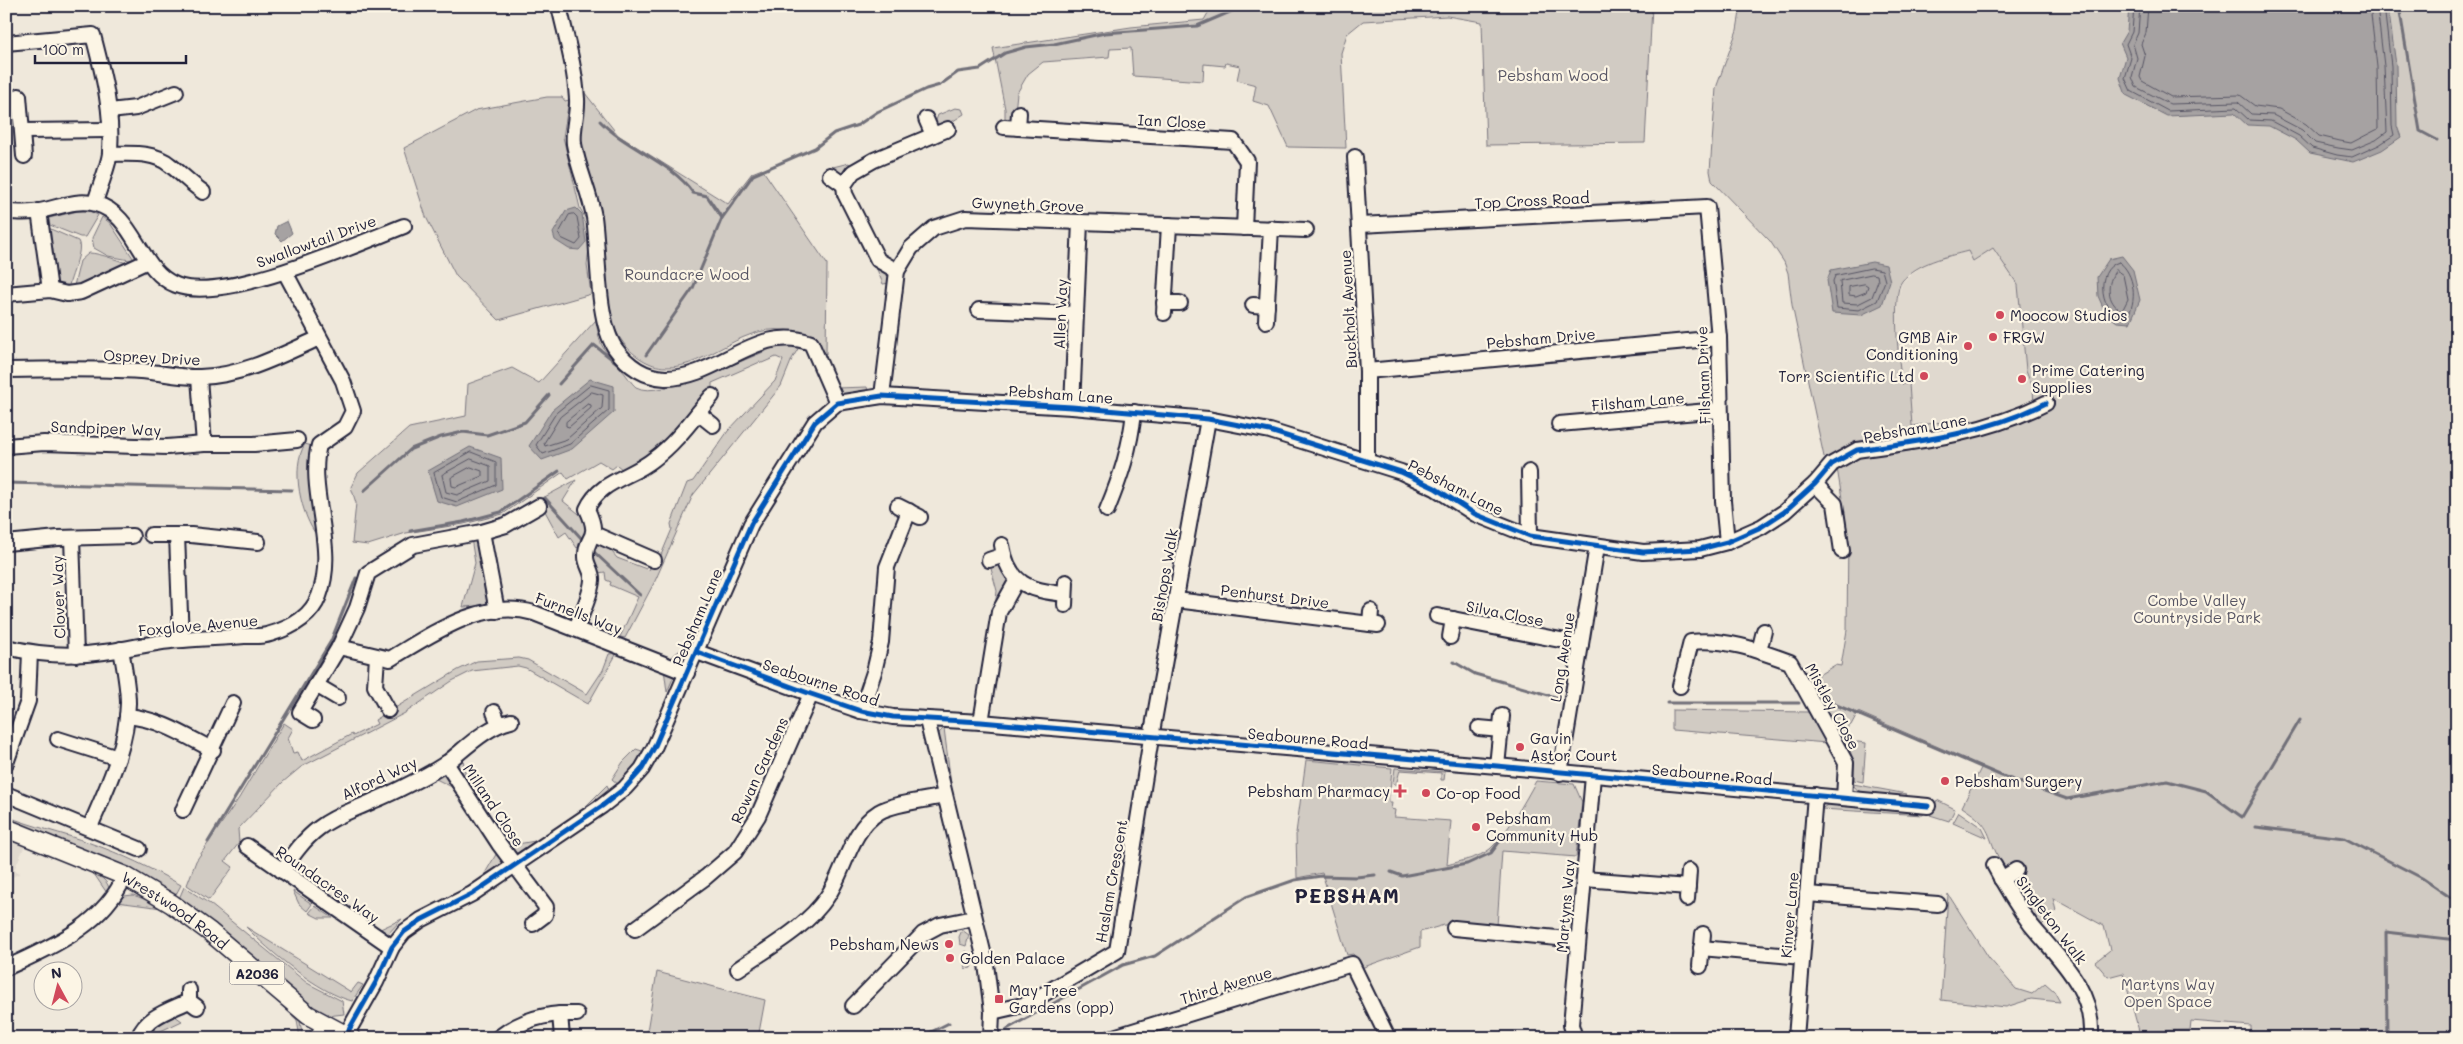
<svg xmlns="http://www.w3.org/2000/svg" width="2463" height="1044" font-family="Mali,sans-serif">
<rect width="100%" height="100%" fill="#efe8db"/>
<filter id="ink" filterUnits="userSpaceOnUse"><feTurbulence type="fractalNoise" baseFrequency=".02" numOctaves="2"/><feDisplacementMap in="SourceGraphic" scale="10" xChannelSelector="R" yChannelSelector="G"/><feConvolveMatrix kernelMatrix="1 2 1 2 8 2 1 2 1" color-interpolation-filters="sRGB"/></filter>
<g filter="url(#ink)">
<g fill="#e0d9cf">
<path d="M1993,248L2018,285L2026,370L2033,388L2034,406L1965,427L1966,419L1911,426L1909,384H1902L1899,367L1896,305L1902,282L1924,264L1968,251L1974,261Z"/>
<path d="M6,836L26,843L14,870L20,873L6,880Z"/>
</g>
<g fill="#d1cbc3" stroke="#7a767f" fill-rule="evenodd">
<path d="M1212,6H1652L1645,143L1486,145L1482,22L1447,16L1363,21L1347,34L1341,53L1346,148L1288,147L1269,106L1253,101L1256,85L1237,80L1240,66L1226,63L1225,66L1204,64L1203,81L1133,76L1131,48L1110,49L1109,57L1043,62L1028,74L1017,93L1015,112L1005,124V109L993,48L1131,27L1204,20Z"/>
<path d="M1741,6H2457V1038H2251V1026L2191,1021L2190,1030L2139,1031L2123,973L2108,977L2095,962L2110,950L2104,926L2053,898L2056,911L2040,927L2024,906L2030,901L2021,885L2013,889L2010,883L2015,864L2008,867L2002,864C1985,835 1995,828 1962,807L1982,766L1858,712L1851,725L1839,733L1809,681L1835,665L1841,666L1847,630L1848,535L1837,468L1824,457L1792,305L1788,273L1784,262L1770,241L1712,181L1710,171L1716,88L1737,30ZM1993,248L2018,285L2026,370L2033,388L2034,406L1965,427L1966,419L1912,426L1909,384H1902C1899,365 1891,295 1902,281C1918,262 1946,257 1968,251L1973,261Z"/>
<path d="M581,88L618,135L728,204L752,173L762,169L827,264L826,354C815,339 812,337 794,332C745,318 708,369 666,367C649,367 631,354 622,341C608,323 605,283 601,261C593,219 581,176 578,134C577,119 580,103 581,88Z"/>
<path d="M547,97H562L565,101L569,100L563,137L580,208L588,223L590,240L587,265L591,294L499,320L456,276L426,217L404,148L476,110Z"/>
<path d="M955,108L962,109L964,114C954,120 946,128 934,126L938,115Z"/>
<path d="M849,163L852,167L840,176L829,168Z"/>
<path d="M78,211H89L98,215L85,237H80L45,223V219Z"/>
<path d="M102,217L110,223L135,261L108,256L94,248L92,238Z"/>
<path d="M46,227L78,241C84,251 70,276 68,290L54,286Z"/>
<path d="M89,253C101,253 120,262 135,265L73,290L80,261Z"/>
<path d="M876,267L891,275L890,283L883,284Z"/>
<path d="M596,320C600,349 602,347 621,369C626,374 631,383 636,387C661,402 760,351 789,342L799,347L792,359L781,386L693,495L655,581L625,638L620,637L638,597L610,585L611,582L606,580L605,572L598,573L591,551L596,540L607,546L617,558L649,570L652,564L659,560L672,529L671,524L687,483L693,481L728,431L775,381L783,360L776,357L762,363L760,362L712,383V391L695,406L669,441L661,443C655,458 638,467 623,470L617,465L612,469L599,461L568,479L563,472L503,514L464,524L406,533L368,545L352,543L356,503L351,487L358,473L409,428L466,416L468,384L512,368L539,383Z"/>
<path d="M867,387L868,391C857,393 844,399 836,388Z"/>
<path d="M305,444L312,446L310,458L318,537C301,516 290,468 305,444Z"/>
<path d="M576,480L563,501L589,522L584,543L577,548L566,532L559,537L539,500Z"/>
<path d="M471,538L481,542L491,605L463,607L475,563Z"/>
<path d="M996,563C1022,570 1003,594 995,607L997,591L990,565Z"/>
<path d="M689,643L680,661L669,659Z"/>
<path d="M617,653L588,704L526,668L518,666L472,671L452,681L405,713L301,767L283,782L238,829L239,843L225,861L233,867L209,900L187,885L196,861L239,798L284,723L293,729L288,738L293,753L298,752L302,761L352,734L353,736L377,724L375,720L458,670L477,661L519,658L528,660L587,694L603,670L609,654Z"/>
<path d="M664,669L674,676L667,692Z"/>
<path d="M1672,710L1808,712L1827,743L1672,730Z"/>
<path d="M944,728L952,792L950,793L938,741L939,733Z"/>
<path d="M1858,742L1866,743L1863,782L1854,780V763L1848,744Z"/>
<path d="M636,749L642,751L643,760L620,786L612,779L623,762Z"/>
<path d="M463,759L467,785L454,764Z"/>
<path d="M1306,760L1392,768L1389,803H1392L1391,809L1395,810L1394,817L1451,821L1447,865C1460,861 1479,858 1490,849C1507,834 1525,801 1536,781L1574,784L1582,802L1576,857L1502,851L1497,926L1444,925L1420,932V947L1361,968L1360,962L1353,954L1347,955L1322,873L1297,878L1296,833Z"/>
<path d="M1395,768L1445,772L1444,780H1441V773L1400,770L1396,785L1393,783Z"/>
<path d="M445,772L458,790L434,778Z"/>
<path d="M1853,784L1907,794L1903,797C1888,796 1860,800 1853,784Z"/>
<path d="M607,785L611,794L585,812L583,809Z"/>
<path d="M1937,800L1955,809L1949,821L1930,815Z"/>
<path d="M1829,804H1838L1925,812L1923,815L1821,809Z"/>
<path d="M1959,812L1982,828L1987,838L1953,823Z"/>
<path d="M6,816C34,827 62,833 90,843C122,854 152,869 181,885L174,898L6,822Z"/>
<path d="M535,841L516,854L510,851L506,846Z"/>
<path d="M498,851L503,859L502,865L484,875Z"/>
<path d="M92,871C103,879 111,882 109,896Z"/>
<path d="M184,887L210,904L307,983L342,1001L344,1014L327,1016L312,1006L310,1008L178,901Z"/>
<path d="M293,891L312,904L307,911L299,904Z"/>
<path d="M1948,894L1989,958L2016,989L2032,994L2045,983L2054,991L2060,1002L2031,999L2006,1007L1941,1000Z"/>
<path d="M133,895L164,906L169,909L117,902L124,896Z"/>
<path d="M315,906L333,918H319L309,913Z"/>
<path d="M402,919L385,937L376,931Z"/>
<path d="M246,927L351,992L358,983L363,985L352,1001C319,993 269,951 246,927Z"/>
<path d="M962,930L969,935L966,946L960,944L959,937Z"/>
<path d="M966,951L969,953L972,965L971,968L965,969L963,956Z"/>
<path d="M657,972L765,1000L758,1038H667V1034L647,1031Z"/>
<path d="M247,973L303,1018L300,1022L303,1038H300L297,1020Z"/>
<path d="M175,1016L182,1021L148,1037L154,1027Z"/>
</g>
<g fill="#a6a2a2" stroke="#716f79">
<path d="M2129,6H2388L2396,65L2397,126L2401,137L2382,150L2353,162L2310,153L2296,140L2269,126L2247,125L2234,113L2167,116L2126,95L2120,78L2126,57L2120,43L2127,31Z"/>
<path d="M576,208L582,214L586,242L579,250L569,249L555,240L553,233L566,211Z"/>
<path d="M287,221L292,233L282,241L275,234L277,226Z"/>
<path d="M2122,256L2133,270L2140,300L2130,323L2117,322L2106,314L2098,296L2097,277L2109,259Z"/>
<path d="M1872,262L1886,265L1890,281L1882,305L1861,315L1832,313L1827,280L1831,270Z"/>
<path d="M590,379L614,386V412L572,449L542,460L529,446L552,410Z"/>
<path d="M470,447L501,458L502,489L457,507L437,501L428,471Z"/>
</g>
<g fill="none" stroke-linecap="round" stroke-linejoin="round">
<g stroke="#575564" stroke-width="1">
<path d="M2134,6L2132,32L2126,44L2131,58L2125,78L2131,91L2168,111L2236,108L2249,120L2271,121L2299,136L2312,148L2337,155L2352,157L2379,145L2394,135L2392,126L2391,66L2384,6"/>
<path d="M2140,6L2138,33L2133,44L2137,58L2132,77L2136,87L2170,104L2238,102L2251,114L2273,115L2302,130L2315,143L2338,148L2352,150L2376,140L2387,132L2384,66L2377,6"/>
<path d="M2148,6L2146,33L2141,44L2145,56L2140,77L2142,81L2171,97L2240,95L2255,106L2279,109L2306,124L2319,136L2340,141L2351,143L2378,129L2377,67L2370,6"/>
<path d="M574,214L577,217L581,239L576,245L561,238L559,233L569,215Z"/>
<path d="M2119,262C2135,273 2138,303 2126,318C2100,317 2093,269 2119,262Z"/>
<path d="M1872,268L1882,270L1885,281L1877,301L1859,310L1837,308L1833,281L1835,276Z"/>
<path d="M2116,270L2123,275L2128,299L2122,311C2106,302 2106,283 2116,270Z"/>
<path d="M1872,274L1877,275L1878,281L1872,297L1858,304L1842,303L1840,281Z"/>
<path d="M1865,284L1868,286L1866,292L1856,296L1849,295V287Z"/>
<path d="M591,385L609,390V410L570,444L543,454L536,445L556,413Z"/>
<path d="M592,392L603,395L602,408L567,439L545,446L544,443L560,417Z"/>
<path d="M588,404L591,405V408L569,427L566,426V422Z"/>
<path d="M471,452L496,462V485L457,502L441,497L434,473Z"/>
<path d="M471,459L490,466V481L457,495L446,492L442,475Z"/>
<path d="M471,467L482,471V476L456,487L452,486L451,478Z"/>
</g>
<g stroke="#716f79" stroke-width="3">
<path d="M2399,6L2420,131L2437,140"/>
<path d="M600,121C628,150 672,162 693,193L707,196L722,218"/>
<path d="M646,355L693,288L722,218L753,175L815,148L834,133L858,125L877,112L926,89L940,85L958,72L980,69L1005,53L1026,47L1054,44L1105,33L1197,26L1244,6"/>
<path d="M559,384L594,345L626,370"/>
<path d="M6,483L292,490"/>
<path d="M364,491L411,449L441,437L463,432L487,435L525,422L549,395"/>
<path d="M545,498L582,539"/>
<path d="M410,531L463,522L501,512L559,471"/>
<path d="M594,552L640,595"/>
<path d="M1454,662L1475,674L1559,698"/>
<path d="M1667,703H1799"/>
<path d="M1834,704L2002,776L2067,799L2167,781L2206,791L2242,817L2300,720"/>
<path d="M2256,827L2344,838L2422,878L2457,902"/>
<path d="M208,842L331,641L356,578"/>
<path d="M1391,872L1402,876L1467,864L1491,853L1505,834"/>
<path d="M1007,1029L1123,965L1155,956L1246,897L1295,880L1321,876L1356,877L1375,875"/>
<path d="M919,1038L949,1023"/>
<path d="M2387,1038L2386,932L2457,940"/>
</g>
<defs>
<g id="minor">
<path d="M559,6C566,37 575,67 577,99C578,114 572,129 574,144C578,169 590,193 594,217C599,252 596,319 615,348C627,365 644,377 665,378C718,379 757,322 811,343L837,403"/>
<path d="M6,43L93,35C103,73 113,112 110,152C110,162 98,191 95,203"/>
<path d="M19,96L24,156"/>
<path d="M110,111L136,108L176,92"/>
<path d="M926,119L933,135"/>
<path d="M1004,127L1233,141L1247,161L1244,228"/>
<path d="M1018,128L1019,113"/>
<path d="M23,131L109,130"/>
<path d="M110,154C130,154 154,151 170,165C182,174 190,183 203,192"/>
<path d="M1355,157L1367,371V460"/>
<path d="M830,175L844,185"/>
<path d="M39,211L50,290"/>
<path d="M6,212C15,212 24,213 33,212C54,210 74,198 96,204C135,214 139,271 176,285C224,304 355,245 404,226"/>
<path d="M1360,225L1707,207L1719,338L1723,501L1727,542"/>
<path d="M897,271L878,260L845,194L844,185L853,172L874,160L948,129"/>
<path d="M6,294L50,290L67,294L81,292L148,261"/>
<path d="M1164,303H1180"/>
<path d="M1253,305L1267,306"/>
<path d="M979,310L1076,314"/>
<path d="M1164,313L1169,225"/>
<path d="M1266,321L1271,228"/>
<path d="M6,370C51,369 95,368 140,371C159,372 181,378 200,377C242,376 282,355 319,338"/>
<path d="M1367,371L1719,338"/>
<path d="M199,378L204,444"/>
<path d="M882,396L897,271L911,248L934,228L965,218L1306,230"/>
<path d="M1072,407L1080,222"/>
<path d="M698,413L713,425"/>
<path d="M1559,424L1720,410"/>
<path d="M6,446L44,443L167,447L204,444H254L297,440"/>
<path d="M1529,472L1530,536"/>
<path d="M1815,484L1835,504L1842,551"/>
<path d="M898,506L920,517"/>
<path d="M1107,510C1121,476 1130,449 1134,412"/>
<path d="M482,532L497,611"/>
<path d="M594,534L654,560"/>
<path d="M151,535H191L258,542"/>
<path d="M177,535L181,640"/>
<path d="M72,538L76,655"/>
<path d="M6,543L58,538L132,536"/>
<path d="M1002,545C1008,584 1030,591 1065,594"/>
<path d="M989,560L1004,555"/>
<path d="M1176,600L1378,625"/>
<path d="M1065,605L1066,582"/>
<path d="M1437,616L1581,644"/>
<path d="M1370,624L1371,611"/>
<path d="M576,629C581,614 591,596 592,580C593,572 586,565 586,557C585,534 602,541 587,509C600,480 631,478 654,459C677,442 694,417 712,396"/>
<path d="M1450,637L1453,619"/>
<path d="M6,647C39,655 71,657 104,652C131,649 156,641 183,640C203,638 224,638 244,636C252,636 262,637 270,634C291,628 311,617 319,596C338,548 307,492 319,445L345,427L353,411L343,381L285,272"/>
<path d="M339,647L357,608L368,573L413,545L482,532L506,525L539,506"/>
<path d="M1759,651L1764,631"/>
<path d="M697,652L811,694L861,711L893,717L981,722L1497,766L1928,806"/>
<path d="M377,657L375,686L388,710"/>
<path d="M316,685L338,698"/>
<path d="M1680,686L1691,642C1725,638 1757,650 1790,662L1846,763L1844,798"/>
<path d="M861,711L874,672L881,642L887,567L909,511"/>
<path d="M494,712L499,724"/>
<path d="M127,716C160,719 184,735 213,750"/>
<path d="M313,720L300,712L339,647L390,659C432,634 482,598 534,613L687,673"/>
<path d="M927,720L986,964L992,1012L991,1038"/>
<path d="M981,722L999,612L1017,580"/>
<path d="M1479,728L1501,730"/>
<path d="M58,739L118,758"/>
<path d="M6,763L28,701L30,652"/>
<path d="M446,763L499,844L546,907L545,915L533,924"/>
<path d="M1497,766L1502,716"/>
<path d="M1560,773L1597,546"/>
<path d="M6,794L139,849"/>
<path d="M183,810L233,703"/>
<path d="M90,827C107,787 127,748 128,703C128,686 124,667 121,649"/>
<path d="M247,846L392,947"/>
<path d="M1994,865C2005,886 2017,906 2031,925C2059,959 2094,989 2091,1038"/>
<path d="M282,871C293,855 303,840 319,828C336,815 354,810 373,801C393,793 431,774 448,762C468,746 486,727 511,721"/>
<path d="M1584,879L1688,887"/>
<path d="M2001,879L2016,870"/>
<path d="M1807,894L1938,904"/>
<path d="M1687,899L1689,871"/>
<path d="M1454,928L1578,940"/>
<path d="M635,929L706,877L735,852L758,816L811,694"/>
<path d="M1701,948L1802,957"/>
<path d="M1700,966L1703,934"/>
<path d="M6,968C53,946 102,926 125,876"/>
<path d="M738,969C768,948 807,927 827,897C845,871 850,830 879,812C894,803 927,800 945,796"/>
<path d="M189,990V1001L197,1007"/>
<path d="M853,1006L923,934L940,925L974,918"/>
<path d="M992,1012L1027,1004L1117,951L1152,732L1208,419"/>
<path d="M346,1035L376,982L392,947L404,932L421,920L472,894L602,806L625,788L642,769L654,748L751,524L815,422L837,403L882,396L1072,407L1208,419L1270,431L1401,472L1435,488L1475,514L1530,536L1643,552L1700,549L1727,542L1761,527L1784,512L1815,484L1832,464L1857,450C1923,441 1987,433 2046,403"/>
<path d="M138,1038C147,1016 168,1011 189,1001"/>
<path d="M317,1038L324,1024"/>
<path d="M498,1038C518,1023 536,1016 560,1014"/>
<path d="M562,1038L560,1014H577"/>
<path d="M1110,1038L1352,964L1388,1038"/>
<path d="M1575,1038L1571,1025L1593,776"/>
<path d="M1796,1038L1815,795"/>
</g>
<g id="major">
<path id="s1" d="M6,828L125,876L172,904L210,932L308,1015L351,1038"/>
</g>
</defs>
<use href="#minor" stroke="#22223b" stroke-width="18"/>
<use href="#major" stroke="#22223b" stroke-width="21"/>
<use href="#minor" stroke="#fcf5e5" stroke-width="14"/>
<use href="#major" stroke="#fcf5e5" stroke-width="18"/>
<defs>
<g id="cycleway">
<path d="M697,652L811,694L861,711L893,717L981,722L1497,766L1928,806"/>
<path d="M346,1035L376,982L392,947L404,932L421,920L472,894L602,806L625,788L642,769L654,748L751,524L815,422L837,403L882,396L1072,407L1208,419L1270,431L1401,472L1435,488L1475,514L1530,536L1643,552L1700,549L1727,542L1761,527L1784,512L1815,484L1832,464L1857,450C1923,441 1987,433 2046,403"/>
</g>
</defs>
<use href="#cycleway" stroke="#fcf5e5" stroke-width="8"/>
<use href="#cycleway" stroke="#0057b8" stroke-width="5"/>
</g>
</g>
<g fill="#d1495b" stroke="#fcf5e5" stroke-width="2">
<circle cx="2000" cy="315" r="5"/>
<circle cx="1993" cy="337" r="5"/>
<circle cx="1968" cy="346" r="5"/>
<circle cx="1924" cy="376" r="5"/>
<circle cx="2022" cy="379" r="5"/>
<circle cx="1520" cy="747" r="5"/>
<circle cx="1945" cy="781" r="5"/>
<path d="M1397.5 783.5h5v5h5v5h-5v5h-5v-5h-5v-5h5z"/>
<circle cx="1426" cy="793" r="5"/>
<circle cx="1476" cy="827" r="5"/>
<circle cx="949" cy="944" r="5"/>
<circle cx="950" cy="958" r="5"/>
<rect x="994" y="994" width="10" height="10" rx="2.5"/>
</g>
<g text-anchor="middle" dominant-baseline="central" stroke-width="4.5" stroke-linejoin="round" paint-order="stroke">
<rect fill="#fcf5e5" stroke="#63616e" stroke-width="1" x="229.5" y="961.5" width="55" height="23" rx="4"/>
<g font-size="14" font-weight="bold" fill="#22223b">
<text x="257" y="973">A2036</text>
</g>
<g font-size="15" fill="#575564" stroke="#fcf5e5">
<text x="1553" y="75">Pebsham Wood</text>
<text x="687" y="274">Roundacre Wood</text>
<text x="2197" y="600">Combe Valley<tspan x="2197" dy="17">Countryside Park</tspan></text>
<text x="2168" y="984">Martyns Way<tspan x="2168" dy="17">Open Space</tspan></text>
</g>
<g font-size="15" fill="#22223b" stroke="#fcf5e5">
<text transform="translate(1172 121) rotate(3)">Ian Close</text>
<text transform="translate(1532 200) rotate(-3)">Top Cross Road</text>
<text transform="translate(1028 204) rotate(2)">Gwyneth Grove</text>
<text transform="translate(316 241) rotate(-20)">Swallowtail Drive</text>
<text transform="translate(1348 309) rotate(-93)">Buckholt Avenue</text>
<text transform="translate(1060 314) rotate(-88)">Allen Way</text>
<text transform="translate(1541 338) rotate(-5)">Pebsham Drive</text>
<text transform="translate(152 357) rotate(3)">Osprey Drive</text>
<text transform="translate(1703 375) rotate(-92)">Filsham Drive</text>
<text transform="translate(1061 394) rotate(4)">Pebsham Lane</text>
<text transform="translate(1638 401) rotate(-5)">Filsham Lane</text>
<text transform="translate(106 428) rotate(2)">Sandpiper Way</text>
<text transform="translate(1915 428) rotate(-10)">Pebsham Lane</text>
<text transform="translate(1456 487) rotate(27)">Pebsham Lane</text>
<text transform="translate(1164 575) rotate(-80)">Bishops Walk</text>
<text transform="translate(1275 596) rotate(7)">Penhurst Drive</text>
<text transform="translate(58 597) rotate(-92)">Clover Way</text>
<text transform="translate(579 613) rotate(21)">Furnells Way</text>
<text transform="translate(1505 613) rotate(11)">Silva Close</text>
<text transform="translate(697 617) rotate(-67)">Pebsham Lane</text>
<text transform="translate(198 625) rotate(-5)">Foxglove Avenue</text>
<text transform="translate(1562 657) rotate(-81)">Long Avenue</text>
<text transform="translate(821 682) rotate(18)">Seabourne Road</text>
<text transform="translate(1833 706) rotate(61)">Mistley Close</text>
<text transform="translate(1308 738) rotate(5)">Seabourne Road</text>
<text transform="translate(759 770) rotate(-65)">Rowan Gardens</text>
<text transform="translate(1712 774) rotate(5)">Seabourne Road</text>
<text transform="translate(379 778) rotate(-25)">Alford Way</text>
<text transform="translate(494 805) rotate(56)">Milland Close</text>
<text transform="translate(1111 881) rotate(-80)">Haslam Crescent</text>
<text transform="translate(328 884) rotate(35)">Roundacres Way</text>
<text transform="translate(1565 906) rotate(-85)">Martyns Way</text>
<text stroke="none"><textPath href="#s1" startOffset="189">Wrestwood Road</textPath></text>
<text transform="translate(1789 915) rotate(-85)">Kinver Lane</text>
<text transform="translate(2052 920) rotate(53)">Singleton Walk</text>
<text transform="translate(1226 985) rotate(-17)">Third Avenue</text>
</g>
<g font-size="15" fill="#22223b" stroke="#fcf5e5" text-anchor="start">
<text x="2010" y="315">Moocow Studios</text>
<text x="1958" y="337" text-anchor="end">GMB Air<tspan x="1958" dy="17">Conditioning</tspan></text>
<text x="2003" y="337">FRGW</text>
<text x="2032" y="370">Prime Catering<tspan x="2032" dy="17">Supplies</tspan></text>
<text x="1914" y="376" text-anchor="end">Torr Scientific Ltd</text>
<text x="1530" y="738">Gavin<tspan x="1530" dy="17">Astor Court</tspan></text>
<text x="1955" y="781">Pebsham Surgery</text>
<text x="1390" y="791" text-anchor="end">Pebsham Pharmacy</text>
<text x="1436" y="793">Co-op Food</text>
<text x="1486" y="818">Pebsham<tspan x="1486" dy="17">Community Hub</tspan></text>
<text x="939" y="944" text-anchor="end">Pebsham News</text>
<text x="960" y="958">Golden Palace</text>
<text x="1009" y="990">May Tree<tspan x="1009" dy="17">Gardens (opp)</tspan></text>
</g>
<g font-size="20" font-weight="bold" letter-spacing="1" fill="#22223b" stroke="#fcf5e5">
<text x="1347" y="895">PEBSHAM</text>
</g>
</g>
<rect width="2463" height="1044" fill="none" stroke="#fcf5e5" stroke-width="25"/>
<rect x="12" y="12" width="2438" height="1019" fill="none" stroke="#22223b" stroke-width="2" filter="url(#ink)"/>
<g transform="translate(58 986) rotate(353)"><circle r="24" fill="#fcf5e5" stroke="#a5a1a1"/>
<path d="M0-4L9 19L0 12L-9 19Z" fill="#d1495b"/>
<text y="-8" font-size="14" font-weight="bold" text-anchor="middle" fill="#22223b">N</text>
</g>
<path d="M35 55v8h151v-8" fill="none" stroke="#22223b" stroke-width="2.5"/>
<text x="42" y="55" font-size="15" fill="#22223b" stroke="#fcf5e5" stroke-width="4" paint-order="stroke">100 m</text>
</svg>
